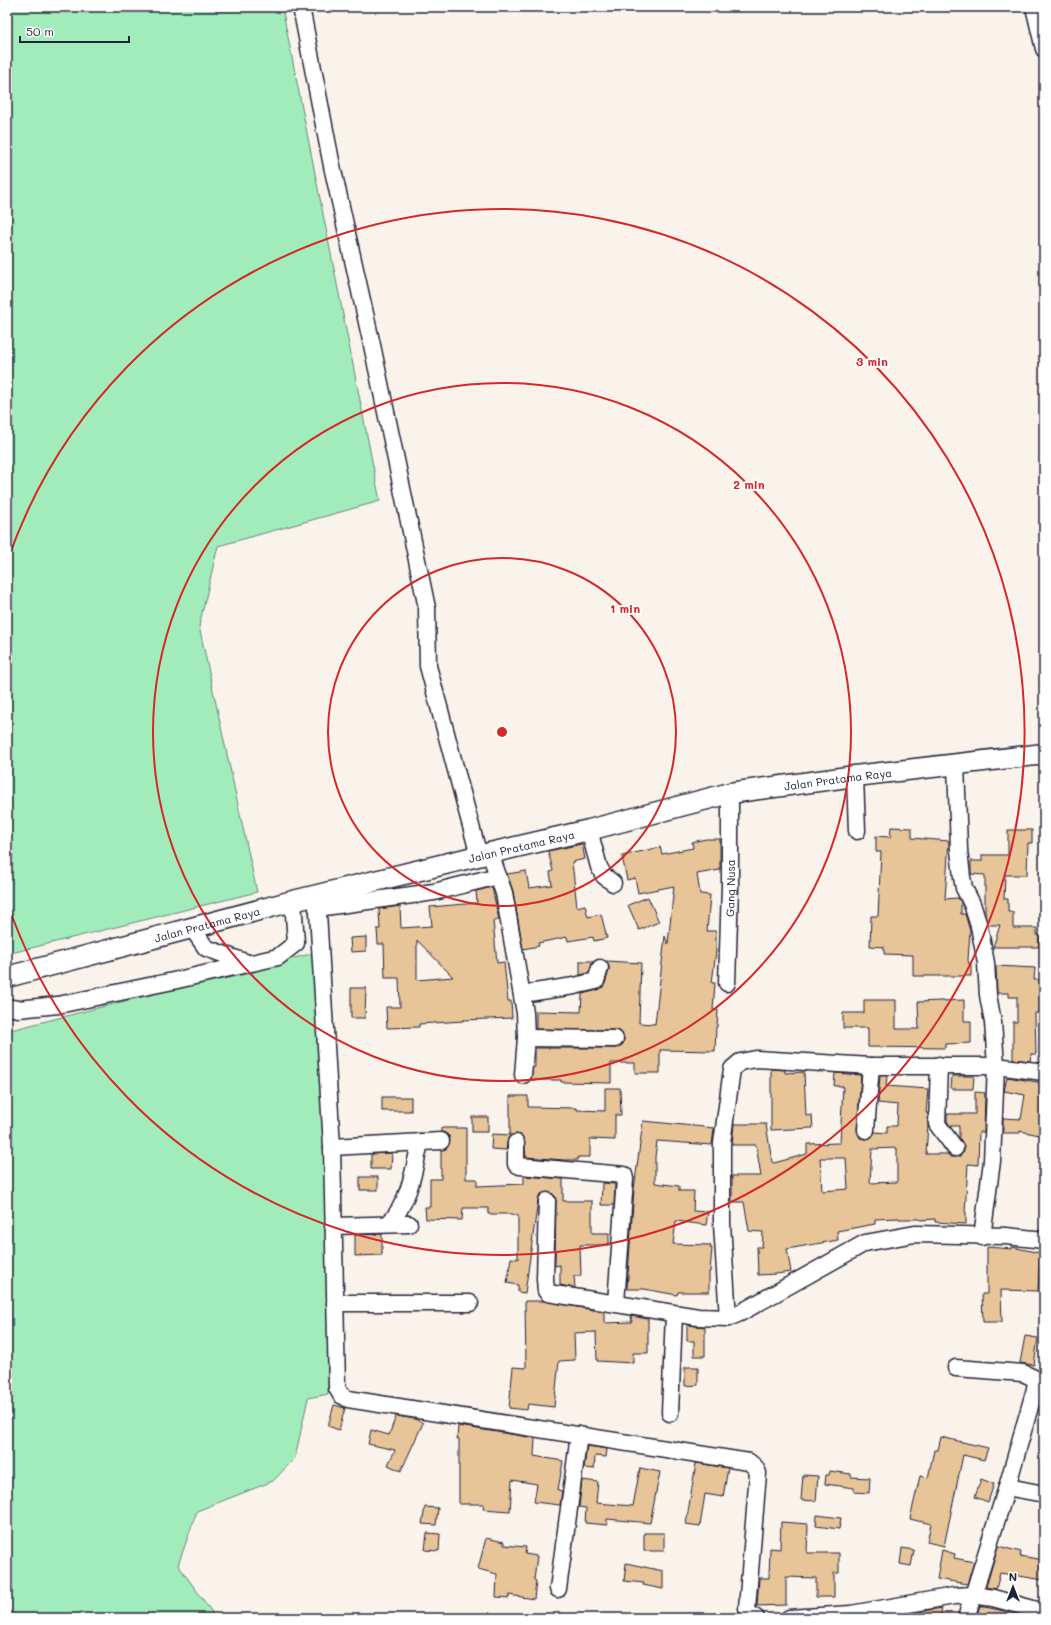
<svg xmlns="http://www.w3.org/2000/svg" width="1051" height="1625" font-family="Mali,sans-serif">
<rect width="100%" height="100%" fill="#faf3eb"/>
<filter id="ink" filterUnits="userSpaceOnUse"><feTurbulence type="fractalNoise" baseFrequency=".025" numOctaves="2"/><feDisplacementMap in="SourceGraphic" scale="8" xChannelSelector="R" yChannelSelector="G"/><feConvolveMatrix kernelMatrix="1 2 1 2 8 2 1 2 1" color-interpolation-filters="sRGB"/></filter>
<g filter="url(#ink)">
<g fill="#a2ecbb" stroke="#62877b">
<path d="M7,7H282L380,501L218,546L199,626L257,892L7,954Z"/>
<path d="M322,951L330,1259L328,1394L308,1398L295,1458L273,1481L197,1511L178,1565L216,1618H7V1031Z"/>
</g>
<g fill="#e8c499" stroke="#22223b" fill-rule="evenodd">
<path d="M891,827L912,828V838L949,841L945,899L958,898L961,902V914H965L970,931L968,960L969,964H971V976H913V955L884,954V947L870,946L871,916H878L881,852H876V836L890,837Z"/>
<path d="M1008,830H1032V843H1028L1027,875H1005L1004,899H1008V912H1013V928H1037V935H1039V947H993L1000,925H988L985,915V875L971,874V861H982V855H1008Z"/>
<path d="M706,839H720V870L697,874L700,894L710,895L707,931H716V951L712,983H715L713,1010H718L717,1027H716L715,1051L660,1050V1073H635V1063H611V1083L561,1082V1080H531L533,1067H535V1048H615L619,1047L623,1044L624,1039L623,1035L620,1031L615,1030L536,1029V1011L581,1012L582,994L598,990L605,984L609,970V966L606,961L641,963L639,1023L655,1024L665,936L668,944L674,886L638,893L635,878L627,880L622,856L660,847L662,854L693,848L692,842Z"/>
<path d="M582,844L585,859L572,862L577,907L585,905L588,917L601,914L607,938L594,941L593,937L568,941L567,937L538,943L539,946L523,949L513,891L507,874L526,871L529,888L552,885L550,872L553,871L548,851Z"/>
<path d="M492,887L499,920L493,921L497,963L504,962L508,1001H511L512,1018L463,1020V1021L419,1024V1027L387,1028L386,1007H400L399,978H385L384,944H378L377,929H380L379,909L400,906L401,928L432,926L430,907L477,903L476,891ZM417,940L453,977L417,980Z"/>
<path d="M648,897L659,922L639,930L628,905Z"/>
<path d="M366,937V951L351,952L350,938Z"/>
<path d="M580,961H593L589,973L580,975Z"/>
<path d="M996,966L1035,968L1034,980H1040V1013H1035L1036,1054H1031L1030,1061L1013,1059V1022H1017V997H1009V993H997Z"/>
<path d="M351,988H366L365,1018H351Z"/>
<path d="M864,1000H896V1029H919L918,1002L964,1000V1021H971V1043L945,1044V1048L868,1047V1028H843V1013H864Z"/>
<path d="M771,1069L785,1070V1073L804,1072L806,1116L812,1115L813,1128L771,1130Z"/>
<path d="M835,1073L861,1075L857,1130L860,1138L865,1139L870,1138L875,1132L887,1133V1126H897L898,1105L878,1103L880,1076H887L886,1086L928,1089L926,1113H928V1125L926,1154H947L951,1157H956L960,1156L964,1152V1146L959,1137V1126H950L947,1121V1114H975V1092L985,1093L984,1132H979L978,1165L968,1164L965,1212H966V1224L935,1222V1219L920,1220V1219H899V1218L875,1219V1224L837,1231L838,1240L787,1249L791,1272L776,1274L758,1275L757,1247H762L763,1232L749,1231L744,1202H732V1176H761L756,1145H732L734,1124H766L772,1162L774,1163L807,1154V1144L840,1143L843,1086H834ZM897,1148V1182L870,1183L872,1149ZM820,1158H846L848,1189L822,1191Z"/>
<path d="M952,1076H974L973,1089H951Z"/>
<path d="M1007,1077L1044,1083V1136L1020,1131V1133H1003V1118L1021,1119L1025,1095L1004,1091Z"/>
<path d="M605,1088H620L621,1115H615V1140L590,1139V1157H578V1160H564L526,1157L524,1139L521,1135L516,1134L512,1135L508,1138L506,1150L491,1149L492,1134L510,1135V1096H528V1107L577,1108V1110L605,1111Z"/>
<rect x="382" y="1097" width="29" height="14"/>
<rect x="472" y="1117" width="16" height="15"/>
<path d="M643,1121L714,1128L712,1145L657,1141L655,1157V1183L679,1186V1191H694L693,1211L708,1212L706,1225L676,1221L673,1244L711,1245L710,1248H712L710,1272H709V1292H678L677,1295L644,1289H627L634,1189Z"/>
<path d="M441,1128H466V1179H477V1186L524,1184V1176L563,1179V1201H592V1233H609V1245H580L581,1276H574L575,1288L560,1285V1265L555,1266L556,1201L555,1196L552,1193H543L539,1196L538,1200L525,1293L518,1292V1285L507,1283L511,1258L518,1259V1215H513V1214H488V1208H463L462,1220L426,1219L425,1207H430V1179H441V1150L446,1149L450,1141L449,1136L441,1132Z"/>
<path d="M392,1153L391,1169H371V1154Z"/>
<rect x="360" y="1177" width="18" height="13"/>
<path d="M602,1183L615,1184L614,1205H601Z"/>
<path d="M382,1234V1255L355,1256V1235Z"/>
<path d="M987,1247L1012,1249V1247L1040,1253L1038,1291L1001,1290L1002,1322H983L982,1294H987Z"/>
<path d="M525,1301H544L604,1312V1323L632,1322L631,1316L648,1319V1353H633V1363L597,1361L596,1332L574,1333L575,1360L559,1361L554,1407L528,1404L527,1410L509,1408L513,1367L526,1368Z"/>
<path d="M687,1325L705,1327V1356H694V1341H687Z"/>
<path d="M1025,1336L1038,1338L1034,1365L1020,1363Z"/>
<path d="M685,1367H698V1385L685,1386Z"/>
<path d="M334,1405L345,1408L339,1430L328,1426Z"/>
<path d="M396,1416L415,1419L423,1423L401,1471L388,1465L395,1450L368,1444L371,1430L389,1435Z"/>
<path d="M458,1426L535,1438L534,1456L563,1461L558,1490L562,1491L560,1505L534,1502L537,1484L512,1480L510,1511L483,1509L484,1504H459V1439H457Z"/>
<path d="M941,1437L988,1448L984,1460L963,1455L944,1546L927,1542L931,1524L910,1519L920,1476L928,1478L934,1450H938Z"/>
<path d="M587,1446L607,1449L606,1457L595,1456L594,1469L584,1468Z"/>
<path d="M696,1463L728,1468L723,1497L705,1494L700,1526L686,1524Z"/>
<path d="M640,1468L660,1472L650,1523L607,1519V1525L585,1523L586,1508L579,1507L582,1480L598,1482L596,1503L633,1506Z"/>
<path d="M830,1471L851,1474V1477L870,1478L869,1493L854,1492V1488L825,1484L826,1475H829Z"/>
<path d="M803,1475L818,1476L816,1501L801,1500Z"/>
<path d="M981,1479L994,1484L988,1502L975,1497Z"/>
<path d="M425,1507L438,1508L436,1525L422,1524Z"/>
<path d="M817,1515L841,1518L839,1529L816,1526Z"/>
<path d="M781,1522L808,1524L807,1553H839V1573H834V1597H816V1578L786,1577V1605L757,1606L759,1578H769L770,1548L780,1549Z"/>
<path d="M427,1533L440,1534L439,1551L425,1550Z"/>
<rect x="644" y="1533" width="20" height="18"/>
<path d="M486,1538L504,1542V1545L526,1547L525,1554L537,1556L534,1580L536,1581L534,1599L509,1595V1598L496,1597L497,1574L478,1569Z"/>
<path d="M998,1546L1021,1552L1020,1556L1044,1560V1580L1000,1573L996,1589L986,1587Z"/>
<path d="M902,1548L914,1550L911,1566L900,1564Z"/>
<path d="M942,1550L955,1554L954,1558L974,1562L967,1584L937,1579Z"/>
<path d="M626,1563L663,1571V1589L643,1585L644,1583L624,1581Z"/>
<path d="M980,1606L1009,1612L1008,1618H976Z"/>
<path d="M942,1608L940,1618H893V1616Z"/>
</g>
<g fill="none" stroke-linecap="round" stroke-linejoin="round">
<defs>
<g id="minor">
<path d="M301,7L332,166L372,345L427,608L428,666L479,856"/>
<path d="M1034,7L1044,49"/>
<path d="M956,764L959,850L962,877L964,888L972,904L979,926L986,963L988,995L993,1022L996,1066L992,1161L982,1237"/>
<path d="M855,776L857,831"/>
<path d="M589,830L599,867L604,876L613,883"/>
<path d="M490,853L504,893L525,1013L526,1038L523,1075"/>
<path d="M317,896L332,1147L337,1388L341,1395L348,1399L749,1462L755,1467L758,1473L747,1608L750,1615L756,1618"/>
<path d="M317,908L434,892L498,876"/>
<path d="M192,928L206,948L248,963"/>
<path id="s1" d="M727,983L730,887V793"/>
<path d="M522,994L574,986L596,981L600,968"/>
<path d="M7,1007L18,1009L58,1005L173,981L278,957L296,943L293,901"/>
<path d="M526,1038L615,1039"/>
<path d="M939,1065L937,1124L955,1148"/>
<path d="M866,1130L871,1066"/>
<path d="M516,1143V1164L520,1166L624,1175L625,1179L616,1303"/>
<path d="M332,1147L441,1141"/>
<path d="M547,1201L545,1279L546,1291L548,1293L698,1317L728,1318L740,1313L865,1243L915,1234L1006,1236L1044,1240"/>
<path d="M388,1224C409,1204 414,1170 420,1142"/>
<path d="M333,1226L409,1224"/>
<path d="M335,1303H470"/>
<path d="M728,1318L722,1224V1143L732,1069L740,1062L756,1059L871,1066H996L1044,1072"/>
<path d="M956,1368L1023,1373L1036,1379L1035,1389L1007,1487L966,1618"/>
<path d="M670,1413L674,1314"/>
<path d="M1007,1487L1044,1494"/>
<path d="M558,1589L579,1435"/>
<path d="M789,1618L851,1614L954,1596L973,1595L993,1598L1033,1609L1044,1611"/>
</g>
<g id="major">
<path id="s2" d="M7,977L293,901L490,853L589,830L730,793L855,776L1044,754"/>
</g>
</defs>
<use href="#minor" stroke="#22223b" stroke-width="19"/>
<use href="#major" stroke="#22223b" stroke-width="23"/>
<use href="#minor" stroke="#fff" stroke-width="16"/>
<use href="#major" stroke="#fff" stroke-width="20"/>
</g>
</g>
<g fill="none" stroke="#d62828" stroke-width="2">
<circle cx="502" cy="732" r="174"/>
<circle cx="502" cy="732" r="349"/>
<path d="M7 562A523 523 0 1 1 7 902"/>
</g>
<g text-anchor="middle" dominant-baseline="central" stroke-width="4" stroke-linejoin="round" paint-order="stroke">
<g font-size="11" fill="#22223b" stroke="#fff">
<text stroke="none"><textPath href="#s2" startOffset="855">Jalan Pratama Raya</textPath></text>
<text stroke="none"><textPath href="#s2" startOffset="531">Jalan Pratama Raya</textPath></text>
<text stroke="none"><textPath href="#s1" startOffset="95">Gang Nusa</textPath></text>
<text stroke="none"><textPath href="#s2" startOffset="207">Jalan Pratama Raya</textPath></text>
</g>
</g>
<circle cx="502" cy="732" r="6" fill="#d62828" stroke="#fff" stroke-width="2"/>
<g font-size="12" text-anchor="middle" font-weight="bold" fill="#d62828" stroke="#fff" stroke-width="4" stroke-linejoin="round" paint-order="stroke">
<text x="872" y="366">3 min</text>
<text x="749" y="489">2 min</text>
<text x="625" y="613">1 min</text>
</g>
<rect width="1051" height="1625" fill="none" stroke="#fff" stroke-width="24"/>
<rect x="12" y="12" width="1027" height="1601" fill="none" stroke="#22223b" stroke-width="1.5" filter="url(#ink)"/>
<g transform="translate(1013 1587)" stroke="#ffffff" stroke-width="3" paint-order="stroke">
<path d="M0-3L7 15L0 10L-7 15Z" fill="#22223b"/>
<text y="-6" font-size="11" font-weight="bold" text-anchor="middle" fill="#22223b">N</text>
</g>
<path d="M20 36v6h109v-6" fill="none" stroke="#22223b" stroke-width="2"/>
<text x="26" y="36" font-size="12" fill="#22223b" stroke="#ffffff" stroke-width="3" paint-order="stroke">50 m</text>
</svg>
